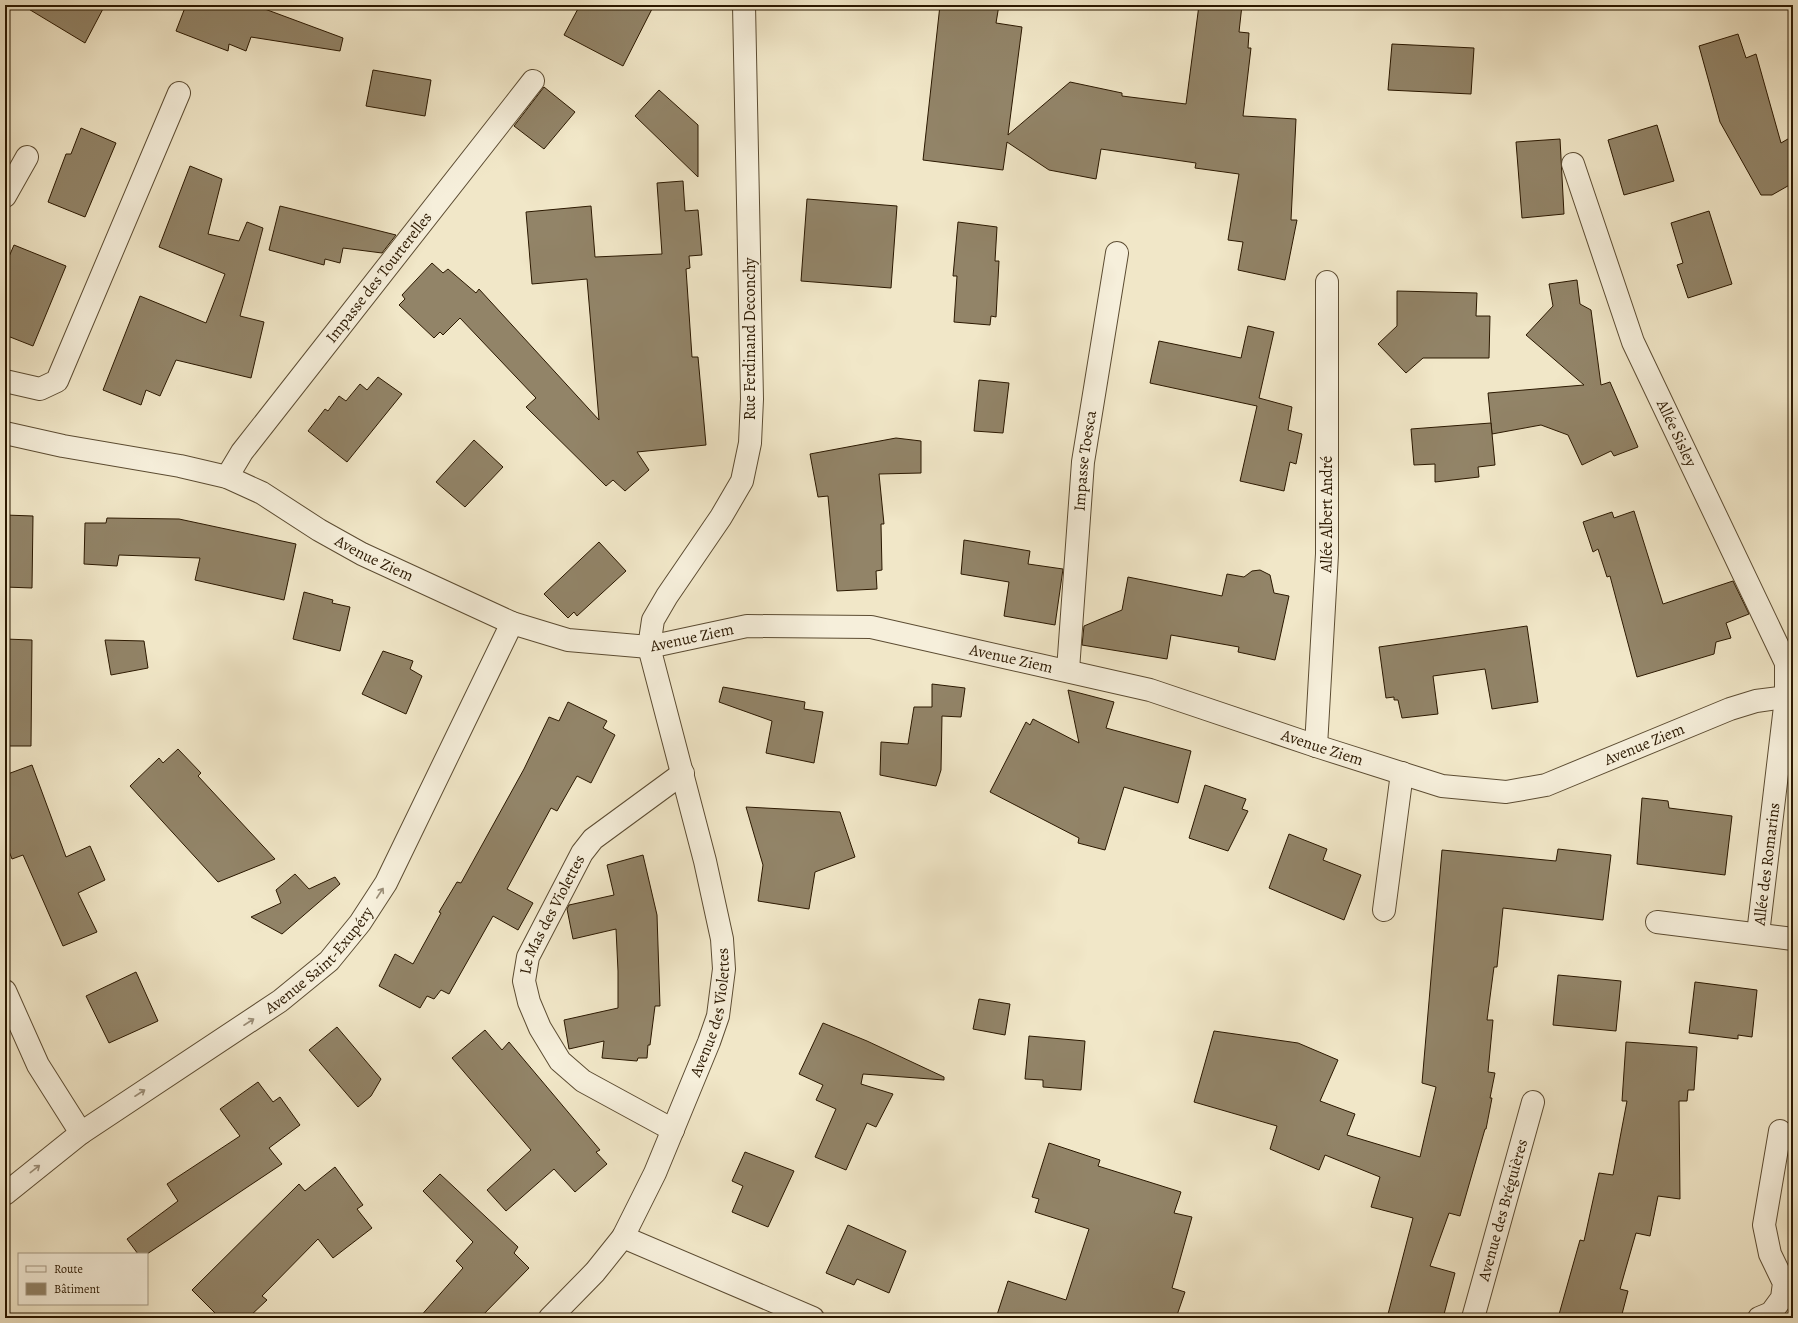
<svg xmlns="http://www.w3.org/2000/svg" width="1798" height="1323" font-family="Alegreya,serif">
<rect width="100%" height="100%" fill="#f1e7c8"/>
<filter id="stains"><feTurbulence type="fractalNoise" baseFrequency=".005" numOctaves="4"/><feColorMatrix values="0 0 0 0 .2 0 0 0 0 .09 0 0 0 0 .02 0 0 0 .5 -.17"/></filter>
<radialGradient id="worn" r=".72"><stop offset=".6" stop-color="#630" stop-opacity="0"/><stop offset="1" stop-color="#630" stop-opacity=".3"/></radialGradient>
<g fill="#928468" stroke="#2b1800">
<path d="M22,5H105L85,43Z"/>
<path d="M186,5H254L343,38L340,51L251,37L246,51L229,44L228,51L176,31Z"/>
<path d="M580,5H654L623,66L564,35Z"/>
<path d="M940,5H999L996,23L1022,27L1008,135L1070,82L1122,93V96L1186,104L1199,5H1242L1239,32L1249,33L1248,48H1251L1243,116L1296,119L1291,220H1297L1285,280L1238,270L1243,242L1228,240L1239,174L1195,168L1196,163L1101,149L1096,179L1049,170L1007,142L1003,170L923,160Z"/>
<path d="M1738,34L1746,58L1756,54L1781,143L1793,136V183L1772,195H1761L1720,122L1699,46Z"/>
<path d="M1392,44L1474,48L1471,94L1388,90Z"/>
<path d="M373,70L431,80L425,116L366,106Z"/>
<path d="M544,87L575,112L544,149L514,126Z"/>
<path d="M659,90L698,125V177L635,116Z"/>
<path d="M1657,125L1674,181L1624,195L1608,140Z"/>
<path d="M81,128L116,143L85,217L48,202L66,154H71Z"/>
<path d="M1560,139L1564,214L1522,218L1516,142Z"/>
<path d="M190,166L222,179L208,234L239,241L247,222L263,228L240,316L264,322L251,378L176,360L160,396L146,390L141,405L103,390L140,296L206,323L225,274L159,247Z"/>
<path d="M683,181L685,211L698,210L702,255L689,256L690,268L686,269L692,357H698L706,445L637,452L649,470L625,491L613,480L606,486L526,407L536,398L460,318L443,335L440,332L434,338L399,305L405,299L402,295L432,263L443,273L448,269L476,293L479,289L599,420L587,279L532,284L526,212L591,206L595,257L662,254L657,183Z"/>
<path d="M807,199L897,206L891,288L801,281Z"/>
<path d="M280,206L396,235L382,253L343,248L340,263L325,259L324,265L269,250Z"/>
<path d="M1709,211L1732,284L1688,298L1677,265L1683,263L1671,223Z"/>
<path d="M958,222L997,227L995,261H999L996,317L991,316L990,325L954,322L957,276H953Z"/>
<path d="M14,245L66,266L33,346L5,335V266Z"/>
<path d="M1577,280L1580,304L1591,310L1601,385L1610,382L1638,447L1614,456L1611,451L1582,465L1568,435L1541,425L1492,434L1488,393L1584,385L1526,335L1553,306L1549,284Z"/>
<path d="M1397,291L1477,293L1476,316H1490L1489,358H1423L1406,373L1378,344L1397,326Z"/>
<path d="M1248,326L1274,332L1259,398L1292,407L1288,430L1302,434L1296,464L1290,462L1284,491L1240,481L1257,406L1150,383L1159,341L1241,358Z"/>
<path d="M378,377L402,394L347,462L308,431L325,409L328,411L339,396L346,401L360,384L367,390Z"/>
<path d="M979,380L1009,383L1003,433L974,431Z"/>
<path d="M1491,423L1495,465L1478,467L1479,477L1435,482V464L1414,465L1411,429Z"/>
<path d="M896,438L921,441V473L879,474L884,524H881L882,570L876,571L877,589L837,591L828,496L818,497L810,454Z"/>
<path d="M474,440L503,467L465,507L436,482Z"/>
<path d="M1634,511L1663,604L1733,581L1749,614L1726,623L1731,638L1716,642L1714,654L1637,677L1610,576L1607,577L1598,549L1593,552L1583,522L1612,512L1614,518Z"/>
<path d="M5,515L33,516L32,588L5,587Z"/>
<path d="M107,518L179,519L296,544L284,600L195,580L200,558L119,555L117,566L84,564L85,523H106Z"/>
<path d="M964,540L1030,551L1028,564L1063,569L1055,625L1004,616L1009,582L961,574Z"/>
<path d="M599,542L626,571L577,616L574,612L568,618L544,594Z"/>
<path d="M1260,570L1270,575L1274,593L1289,596L1275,660L1238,652L1239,647L1171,635L1167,659L1082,645L1084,626L1122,610L1128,577L1222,596L1227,574L1244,577L1252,571Z"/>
<path d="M304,592L333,600L332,603L350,607L340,651L293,639Z"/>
<path d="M1527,626L1538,702L1492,709L1485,669L1433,676L1438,714L1402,718L1398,700H1394V697L1386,698L1379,647Z"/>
<path d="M5,639L32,640L31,746H5Z"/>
<path d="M105,640L144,641L148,668L111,675Z"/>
<path d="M383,651L413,661L410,669L422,676L406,714L362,694Z"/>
<path d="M932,684L965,688L961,717L942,716L941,770L936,786L880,775L881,742L908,744L914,707H932Z"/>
<path d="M723,687L805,702L804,709L823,712L814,763L766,753L772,721L719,702Z"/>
<path d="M1068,690L1114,702L1106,728L1191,751L1178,803L1124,787L1105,850L1078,843L1079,838L990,792L1026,722L1030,725L1033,719L1079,743Z"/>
<path d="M568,702L607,721L603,728L615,735L591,783L577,776L557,811L551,808L507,889L533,903L518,930L493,916L449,994L441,990L434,999L427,996L420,1008L379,986L395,954L413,964L441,913L439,912L457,882L461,883L524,769L549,717L559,721Z"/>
<path d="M178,749L201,773L198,776L275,859L218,882L130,786L159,758L163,763Z"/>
<path d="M32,765L66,857L90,846L105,880L78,893L97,932L63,946L23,855L12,859L5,841V775Z"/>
<path d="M1205,785L1246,799L1242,809L1248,811L1228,851L1189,838Z"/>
<path d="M1642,798L1668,801L1669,808L1732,816L1725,875L1637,864Z"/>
<path d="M746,807L840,812L855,857L815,872L809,909L758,901L763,865Z"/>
<path d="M1289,834L1327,849L1323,860L1361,875L1344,920L1269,888Z"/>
<path d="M1558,849L1611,855L1603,920L1503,908L1497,967H1494L1487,1020H1493L1488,1072L1495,1073L1490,1098H1492L1486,1129H1485L1460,1216L1449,1213L1430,1266L1455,1273L1443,1318H1387L1413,1218L1371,1207L1380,1177L1325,1155L1319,1170L1270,1149L1277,1126L1194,1102L1214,1031L1298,1043L1338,1060L1320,1101L1355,1114L1347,1135L1420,1157L1436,1087L1422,1083L1442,850L1556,861Z"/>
<path d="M643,855L657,915L660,1006H655L650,1045H648L647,1058H638L637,1061L602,1058L604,1041L569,1049L564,1020L618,1008V971L616,929L573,939L567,909L569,905L614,895L607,865Z"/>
<path d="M295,874L309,889L335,877L340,884L282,934L251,917L281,903L276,890Z"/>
<path d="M136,972L158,1021L109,1043L86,996Z"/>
<path d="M1558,975L1621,981L1616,1031L1553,1025Z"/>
<path d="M1695,982L1757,990L1752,1037L1738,1035V1039L1689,1033Z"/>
<path d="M979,999L1010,1004L1005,1035L973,1029Z"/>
<path d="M823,1023L867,1041L944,1077V1080L863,1074L861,1084L893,1094L876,1127L867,1123L846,1170L815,1157L836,1109L816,1100L823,1085L799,1074Z"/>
<path d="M337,1027L381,1079L371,1096L358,1107L309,1050Z"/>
<path d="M485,1030L502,1050L509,1042L600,1150L596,1152L607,1164L575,1192L554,1169L506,1211L487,1190L531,1150L452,1058Z"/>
<path d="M1029,1036L1085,1041L1081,1090L1043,1087V1080L1025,1079Z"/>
<path d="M1626,1042L1697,1047L1694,1090H1688L1687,1101H1679L1680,1199L1658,1196L1650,1236L1636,1233L1620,1289L1628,1291L1621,1318H1558L1580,1240L1584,1241L1599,1173L1613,1175L1627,1101H1622Z"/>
<path d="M258,1082L273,1102L280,1097L300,1125L269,1148L282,1164L147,1254H138L127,1239L178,1201L167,1184L240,1136L220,1109Z"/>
<path d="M1049,1143L1100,1160L1098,1166L1181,1192L1174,1213L1192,1217L1172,1288L1185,1292L1176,1318H996L1008,1281L1066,1300L1089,1229L1035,1212L1039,1199L1032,1197Z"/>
<path d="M745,1152L794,1171L768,1227L732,1212L743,1186L732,1181Z"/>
<path d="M335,1167L363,1205L357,1209L372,1228L333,1258L318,1239L262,1296L267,1300L248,1318H220L192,1290L299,1184L305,1191Z"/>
<path d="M440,1174L518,1247L514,1253L529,1268L480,1318H419L463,1268L456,1261L473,1242L423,1191Z"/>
<path d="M848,1225L906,1251L889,1293L857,1279L854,1285L826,1273Z"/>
</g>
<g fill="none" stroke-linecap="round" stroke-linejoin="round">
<defs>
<g id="minor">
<path id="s1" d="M1573,164L1633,342L1786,663V698L1758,934"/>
<path d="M5,196L27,157"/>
<path d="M5,381L40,389L57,381L179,93"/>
<path id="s2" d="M5,433L63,446L180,466L227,477L262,493L319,530L362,554L512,623L568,640L649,647L747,626L871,627L1150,690L1316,746L1442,786L1506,792L1546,785L1730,709L1756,701L1793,696"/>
<path id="s3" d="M227,477L242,452L533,81"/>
<path id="s4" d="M1068,670L1083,462L1117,253"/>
<path id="s5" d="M1316,746L1327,554V282"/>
<path d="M1384,910L1402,773"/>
<path d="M1657,922L1793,939"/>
<path d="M5,991L38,1065L81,1133"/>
<path id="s6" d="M673,1130L583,1081L560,1061L540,1028L529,1002L524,981L528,957L582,853L593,839L683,773"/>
<path id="s7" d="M5,1194L81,1133L280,1001L329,961L360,923L386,883L512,623"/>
<path d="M623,1237L813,1318"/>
<path id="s8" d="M550,1318L595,1272L623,1237L655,1173L709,1042L718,1016L724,969L722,939L705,861L649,647L653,620L667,596L721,517L742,481L750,443L752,399L744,5"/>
<path id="s9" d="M1473,1318L1533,1102"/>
<path d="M1759,1318L1771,1313L1782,1298L1784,1283L1770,1254L1764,1225L1780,1131"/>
</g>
</defs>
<use href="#minor" stroke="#5c4c32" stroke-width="24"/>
<use href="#minor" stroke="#f6efdb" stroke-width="22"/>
</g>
<defs><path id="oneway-shaft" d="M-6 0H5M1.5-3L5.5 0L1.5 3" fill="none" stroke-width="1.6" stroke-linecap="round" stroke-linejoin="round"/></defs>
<g stroke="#9b8e78">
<use href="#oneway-shaft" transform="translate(380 893) rotate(-57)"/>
<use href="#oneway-shaft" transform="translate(249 1022) rotate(-33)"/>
<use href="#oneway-shaft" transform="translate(140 1093) rotate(-33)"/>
<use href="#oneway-shaft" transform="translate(35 1169) rotate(-38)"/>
</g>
<g text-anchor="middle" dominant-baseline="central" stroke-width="3" stroke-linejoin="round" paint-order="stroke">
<g font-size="16" fill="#2b1800" stroke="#f6efdb">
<text stroke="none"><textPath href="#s3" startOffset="251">Impasse des Tourterelles</textPath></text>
<text transform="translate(750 339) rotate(-90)">Rue Ferdinand Deconchy</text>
<text stroke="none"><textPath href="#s1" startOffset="289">Allée Sisley</textPath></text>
<text stroke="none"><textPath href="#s4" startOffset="210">Impasse Toesca</textPath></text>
<text stroke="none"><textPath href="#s5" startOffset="232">Allée Albert André</textPath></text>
<text stroke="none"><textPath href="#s2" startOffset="395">Avenue Ziem</textPath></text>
<text stroke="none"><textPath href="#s2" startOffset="731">Avenue Ziem</textPath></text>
<text stroke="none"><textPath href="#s2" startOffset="1055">Avenue Ziem</textPath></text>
<text stroke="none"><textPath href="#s2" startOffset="1716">Avenue Ziem</textPath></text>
<text stroke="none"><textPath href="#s2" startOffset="1379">Avenue Ziem</textPath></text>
<text transform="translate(1767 864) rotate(-83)">Allée des Romarins</text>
<text stroke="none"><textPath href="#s6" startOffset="294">Le Mas des Violettes</textPath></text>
<text stroke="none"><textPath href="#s7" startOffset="393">Avenue Saint-Exupéry</textPath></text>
<text stroke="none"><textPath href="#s8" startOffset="352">Avenue des Violettes</textPath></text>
<text stroke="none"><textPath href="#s9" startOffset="112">Avenue des Bréguières</textPath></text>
</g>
</g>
<rect width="1798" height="1323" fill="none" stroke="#f1e7c8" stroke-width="20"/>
<rect x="6" y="6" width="1786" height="1311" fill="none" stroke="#2b1800" stroke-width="2"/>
<rect x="10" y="10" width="1778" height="1303" fill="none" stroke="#2b1800"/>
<rect x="18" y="1253" width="130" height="52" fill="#f6efdb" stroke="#a59983"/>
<rect x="26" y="1266" width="20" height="6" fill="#f6efdb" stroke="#a59983"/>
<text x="54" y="1273" font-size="12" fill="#2b1800">Route</text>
<rect x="26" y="1283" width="20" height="12" fill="#928468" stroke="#a59983"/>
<text x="54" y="1293" font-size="12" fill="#2b1800">Bâtiment</text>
<rect width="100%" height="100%" filter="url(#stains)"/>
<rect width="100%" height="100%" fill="url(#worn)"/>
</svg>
